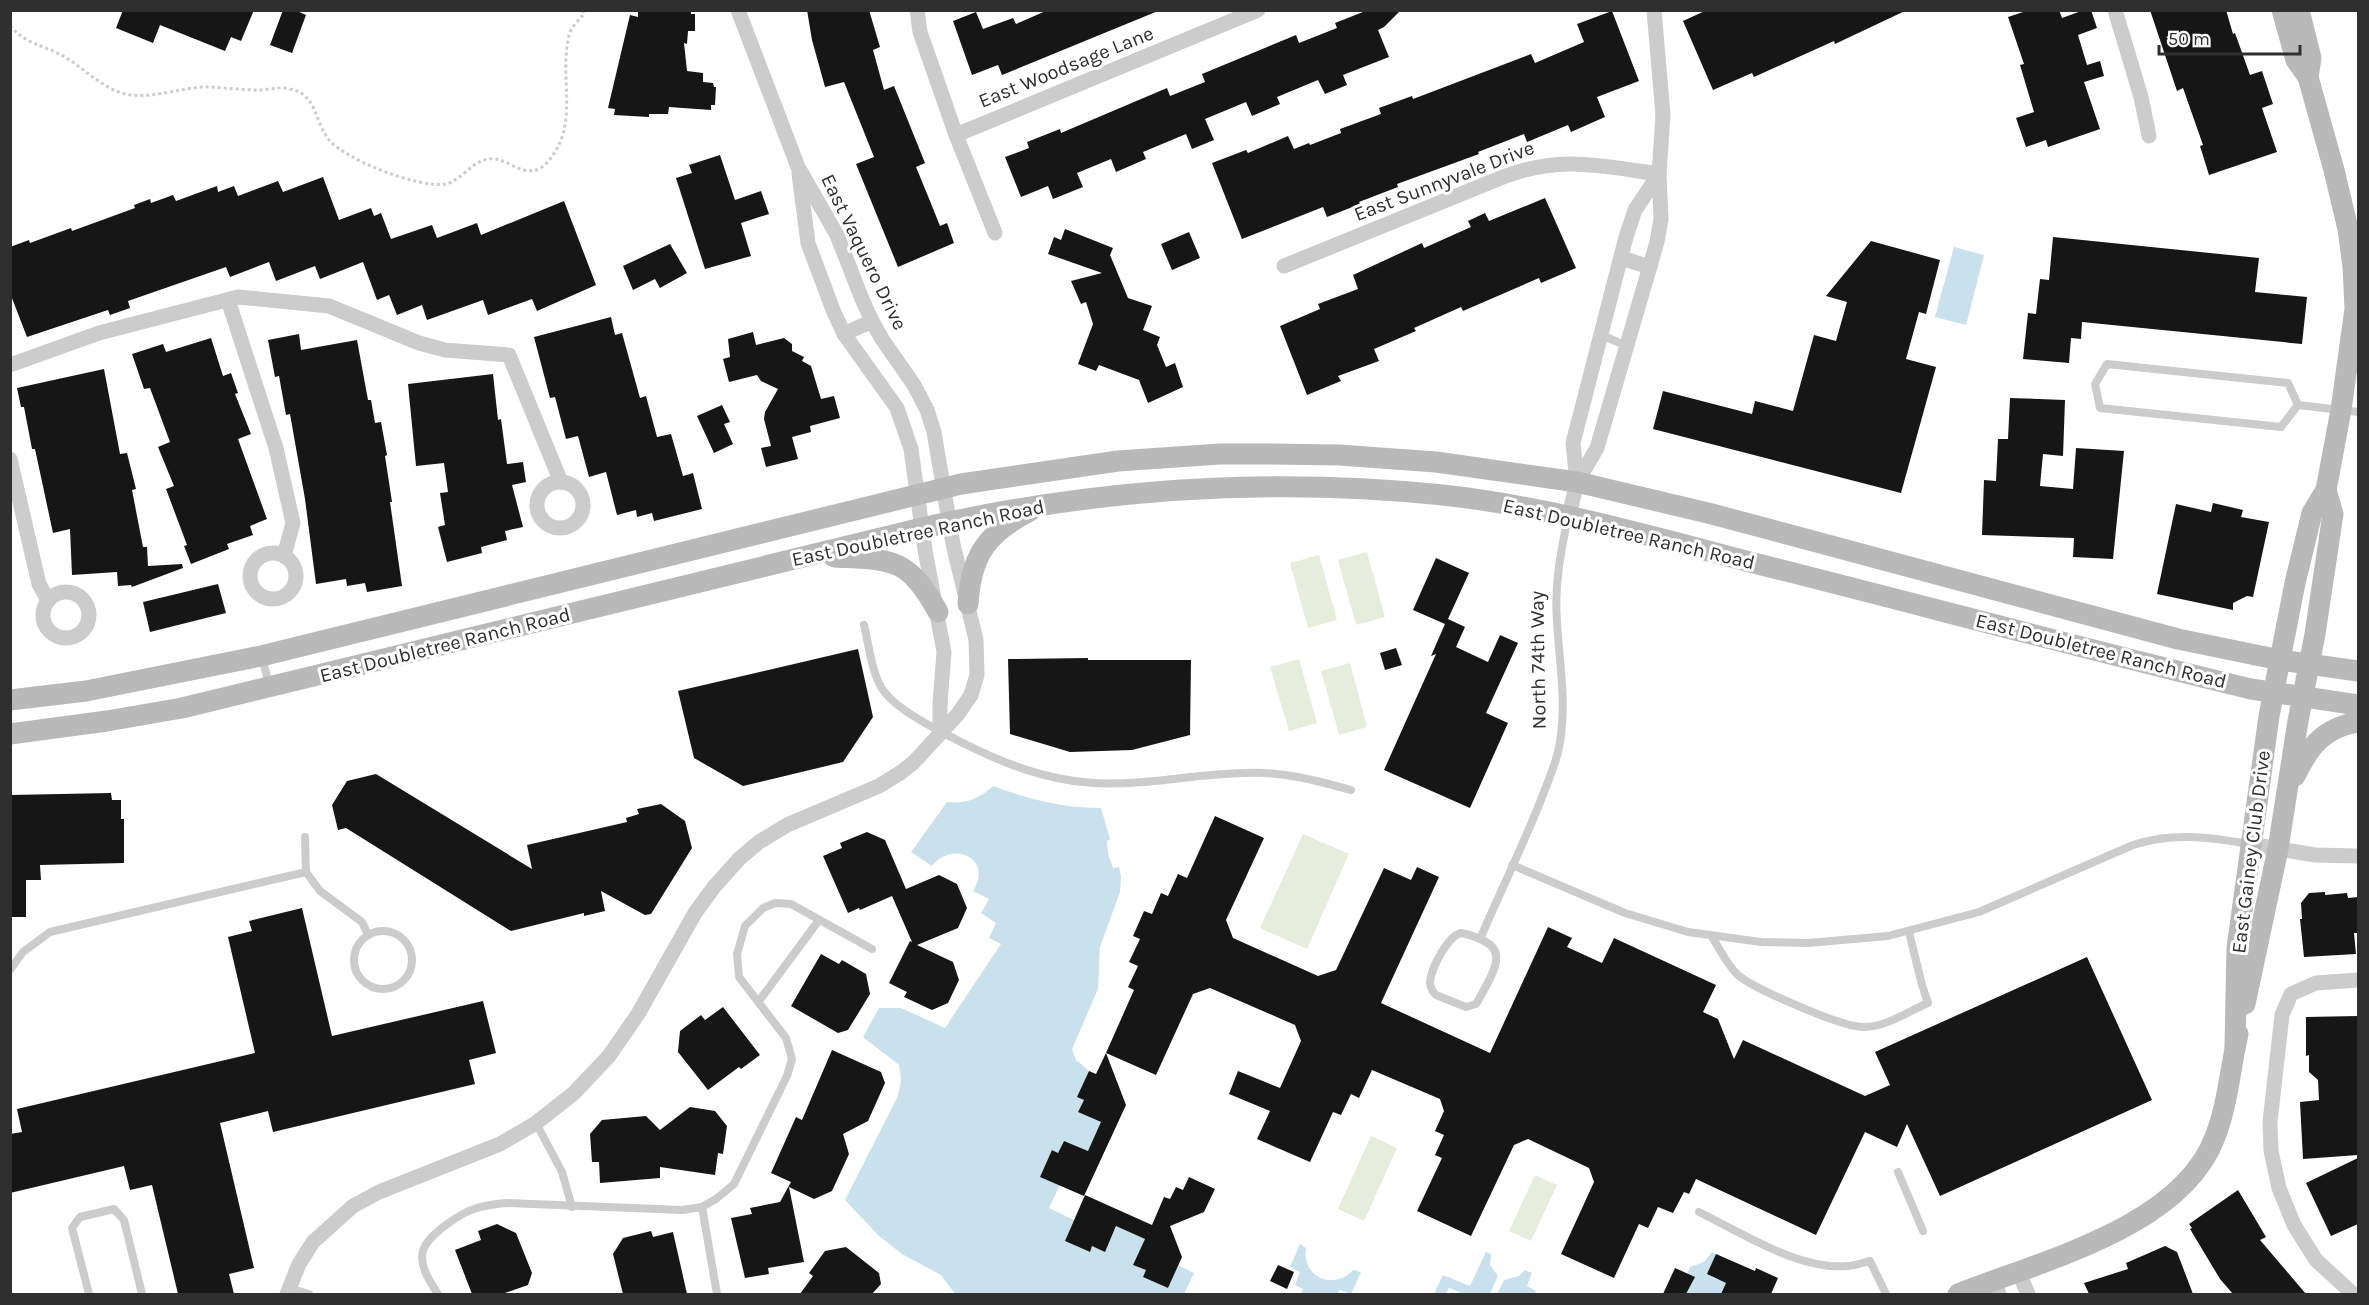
<svg xmlns="http://www.w3.org/2000/svg" width="2369" height="1305" font-family="Karla,sans-serif">
<rect width="100%" height="100%" fill="#fff"/>
<g fill="#e6eddd">
<path d="M1367,552L1385,617L1356,625L1338,560Z"/>
<path d="M1319,555L1337,620L1308,628L1290,563Z"/>
<path d="M1299,659L1317,723L1289,731L1270,667Z"/>
<path d="M1350,663L1367,727L1339,735L1321,671Z"/>
<path d="M1303,834L1349,854L1307,949L1260,928Z"/>
<path d="M1371,1136L1397,1148L1364,1221L1338,1209Z"/>
<path d="M1535,1175L1557,1185L1531,1241L1509,1231Z"/>
</g>
<g fill="#c9e0ed">
<path d="M1954,247L1984,255L1966,325L1935,317Z"/>
<path d="M993,786C1028,799 1063,808 1101,808L1110,839L1107,841L1108,854L1113,868L1119,867L1121,877L1120,892L1100,947L1098,989L1072,1049L1076,1060L1089,1071L1078,1097L1084,1100L1078,1112L1103,1123L1100,1129L1112,1135L1104,1150L1088,1151L1064,1141L1058,1153L1053,1150L1060,1185L1049,1208L1074,1220L1065,1241L1089,1252L1092,1246L1105,1251L1117,1225L1145,1239L1133,1265L1146,1270L1143,1277L1168,1288L1178,1265L1194,1273L1184,1294H955L941,1275L902,1254L879,1236L845,1200L898,1096L901,1080L899,1065L863,1037L879,1008H901L945,1028L1001,944L989,938L996,923L981,913L989,899L973,891C994,858 952,840 932,866L911,852L947,802C965,804 979,799 993,786Z"/>
<path d="M1300,1244L1306,1248C1301,1277 1334,1291 1353,1270L1361,1272L1351,1294L1340,1290L1337,1294H1301L1303,1289L1295,1285L1300,1272L1290,1267Z"/>
<path d="M1486,1252L1491,1254L1490,1265L1498,1276L1490,1294H1464L1449,1288L1446,1294H1434L1443,1275L1470,1286Z"/>
<path d="M1712,1252L1716,1254L1710,1268L1715,1270L1712,1277L1726,1283L1721,1294H1686L1692,1283L1687,1274L1690,1267L1704,1262Z"/>
<path d="M1525,1270L1532,1273L1527,1286L1536,1291L1535,1294H1497L1504,1280L1519,1276Z"/>
</g>
<g fill="#161616">
<path d="M123,10H254L241,41L231,37L225,51L160,25L153,43L116,28Z"/>
<path d="M283,10H295L306,15L292,53L270,45Z"/>
<path d="M638,10H691V14H695V31H688L687,44L684,43L687,71L703,73V82L713,83L714,87H716L715,105H711V110L669,107L668,114H649V117L614,115L615,109L608,108L630,15L638,17Z"/>
<path d="M807,10H869L880,47L873,50L884,90L894,86L925,163L916,167L930,201L940,226L947,223L954,243L898,267L856,164L874,157L844,82L825,87L812,40Z"/>
<path d="M1048,10H1157L1158,11L1002,75L998,65L972,75L953,21L976,12L983,29L1013,18L1016,24Z"/>
<path d="M1368,10H1401L1384,27L1378,30L1389,57L1343,75L1347,85L1325,94L1318,80L1277,97L1280,104L1252,116L1246,102L1205,119L1214,140L1192,149L1186,134L1143,152L1146,159L1116,172L1111,159L1077,173L1083,187L1053,199L1048,186L1021,197L1005,157L1029,148L1027,142L1060,129L1061,133L1167,88L1170,96L1205,82L1202,74L1296,35L1299,43L1337,28L1335,23Z"/>
<path d="M1707,10H1907L1835,44L1834,41L1754,77L1752,73L1713,90L1683,21Z"/>
<path d="M2029,10H2059L2062,18L2084,10H2091L2097,28L2078,35L2087,65L2100,61L2104,76L2084,82L2100,129L2048,147L2046,140L2026,147L2016,118L2034,112L2020,65L2024,64L2008,17Z"/>
<path d="M2150,10H2226L2233,34L2235,33L2250,75L2262,71L2273,104L2262,108L2277,152L2209,175L2200,146L2203,145L2183,88L2177,91Z"/>
<path d="M1612,11L1639,81L1597,97L1605,117L1571,132L1568,125L1527,142L1524,134L1478,152L1479,154L1397,184L1398,187L1359,202L1360,204L1327,217L1323,207L1242,239L1212,163L1246,150L1248,153L1288,136L1294,149L1309,143L1310,145L1341,133L1340,129L1381,114L1379,108L1412,96L1413,99L1531,54L1535,63L1584,42L1577,24Z"/>
<path d="M720,155L735,200L761,191L769,214L741,223L751,256L705,269L676,178L692,173L689,165Z"/>
<path d="M323,177L339,220L371,208L374,216L381,213L391,239L432,225L437,238L477,223L481,235L564,201L596,285L537,311L532,299L488,315L483,300L427,320L422,305L397,315L389,295L377,300L363,262L320,279L315,266L276,281L269,262L230,277L226,267L128,301L130,308L110,315L108,310L27,337L10,293V247L29,240L30,243L71,228L72,231L135,208L134,205L150,199L151,203L173,195L176,201L217,186L218,192L234,186L238,196L278,181L283,192Z"/>
<path d="M1545,198L1576,268L1541,283L1539,278L1463,311L1461,307L1414,328L1416,331L1374,349L1379,361L1338,376L1341,381L1307,395L1280,326L1320,309L1318,304L1358,289L1353,275L1422,243L1424,248L1471,227L1468,221L1485,213L1489,221Z"/>
<path d="M1065,229L1113,248L1110,255L1128,298L1152,306L1143,330L1160,337L1157,345L1166,367L1175,363L1183,387L1148,403L1139,380L1099,365L1096,371L1078,364L1093,324L1086,302L1081,304L1071,281L1102,273L1048,254L1054,237L1061,240Z"/>
<path d="M1189,232L1200,258L1172,270L1161,244Z"/>
<path d="M2053,237L2259,258L2255,292L2307,297L2302,344L2082,322L2081,339L2071,338L2069,363L2023,359L2028,313L2036,314L2040,279L2049,280Z"/>
<path d="M1871,241L1940,260L1926,314L1919,312L1906,359L1936,367L1901,493L1653,429L1663,391L1752,414L1755,401L1793,411L1814,335L1836,341L1847,302L1826,296Z"/>
<path d="M670,244L687,273L660,288L655,279L633,290L623,266Z"/>
<path d="M611,317L615,335L622,333L640,398L646,396L657,437L671,434L683,476L693,473L702,509L654,521L652,513L637,517L636,510L617,515L606,472L589,477L578,436L566,439L555,397L550,398L534,337Z"/>
<path d="M753,332L756,345L784,338L792,344V351L804,357L802,361L811,366L821,399L834,396L840,418L810,426L811,432L792,437L798,459L766,467L761,448L771,446L764,419L765,412L778,389L761,381L757,375L729,382L723,359L730,357L728,339Z"/>
<path d="M299,334L301,350L357,340L368,400H371L375,423L381,422L387,455L385,456L392,502H390L402,586L367,592L365,583L347,586L346,579L316,584L305,499L290,414L286,415L279,376L275,377L268,340Z"/>
<path d="M211,338L223,376L231,373L238,393L235,394L251,434L238,439L267,519L250,526L253,535L227,544L229,549L191,564L184,546L187,545L166,489L174,486L158,447L170,442L150,388L144,389L132,354L163,344L166,352Z"/>
<path d="M104,369L120,454L127,453L136,489L132,490L143,547H147L148,566L182,564L183,568L132,587L131,585L118,586L117,572L72,575L70,529L53,533L35,449H32L24,407H21L17,388Z"/>
<path d="M493,374L498,420L501,419L507,464L523,462L526,482L512,485L523,527L505,531L507,540L481,547L482,553L447,562L438,527L445,525L440,493L448,492L444,463L416,466L408,384Z"/>
<path d="M2010,398L2065,400L2063,456L2043,454L2040,486L2073,489L2076,448L2124,451L2113,559L2073,557L2074,538L1982,535L1984,480L1996,481L1998,439H2008Z"/>
<path d="M722,405L730,422L724,424L733,444L714,453L697,416Z"/>
<path d="M2213,503L2243,510L2241,517L2269,522L2253,597L2247,596L2233,603V610L2157,594L2176,504L2211,512Z"/>
<path d="M1436,558L1469,573L1448,619L1465,627L1456,647L1488,662L1500,635L1518,643L1486,713L1508,723L1470,808L1384,770L1436,654L1431,656L1445,624L1413,610Z"/>
<path d="M218,584L226,613L150,632L143,602Z"/>
<path d="M1396,648L1402,665L1385,670L1380,653Z"/>
<path d="M858,649L873,717L843,762L743,786L694,758L678,691Z"/>
<path d="M1088,658V660H1191L1190,735L1132,750L1070,752L1010,734L1008,659Z"/>
<path d="M376,774L532,869L527,845L627,822L626,818L639,814L637,809L661,804L685,821L692,848L651,914L645,915L601,891L605,911L584,916V913L511,931L346,828L338,830L332,805L347,781Z"/>
<path d="M111,793L112,800H121V819H124V863L40,865L41,880H26V917H10V795Z"/>
<path d="M1215,816L1264,838L1226,920L1233,938L1318,976L1336,970L1384,868L1411,880L1417,867L1439,877L1381,1003L1490,1053L1548,927L1572,938L1567,947L1602,963L1614,938L1716,985L1703,1012L1718,1019L1734,1059L1743,1040L1865,1096L1890,1085L1875,1052L2087,957L2152,1100L1940,1196L1907,1124L1897,1147L1865,1132L1816,1235L1696,1179L1689,1194L1684,1192L1673,1213L1658,1207L1648,1228L1639,1224L1614,1278L1561,1254L1594,1182L1589,1168L1528,1139L1514,1145L1471,1236L1417,1211L1442,1158L1435,1155L1444,1135L1435,1131L1444,1111L1440,1099L1372,1070L1359,1098L1351,1094L1341,1115L1333,1112L1310,1162L1257,1139L1270,1111L1229,1094L1238,1071L1280,1088L1301,1041L1295,1025L1210,988L1193,994L1156,1075L1106,1053L1134,990L1128,987L1138,966L1129,962L1140,939L1133,936L1144,911L1152,914L1161,893L1168,896L1178,874L1187,878Z"/>
<path d="M867,832L885,840L906,889L939,875L957,884L967,908L958,928L917,945L953,962L959,980L948,1003L932,1010L904,997L907,992L889,983L910,941L912,942L892,896L860,910L859,908L848,913L823,856L842,848L840,843Z"/>
<path d="M2325,892V895L2347,893L2348,898L2358,897V924L2357,925V933H2354L2356,954L2304,957L2300,919H2302L2301,903L2309,893Z"/>
<path d="M302,908L332,1036L483,1001L496,1053L469,1060L475,1084L273,1132L268,1111L220,1123L254,1268L229,1274L234,1294H178L152,1185L130,1190L124,1166L10,1193V1134L22,1132L17,1109L255,1053L228,937L252,931L249,921Z"/>
<path d="M821,954L839,964L842,960L866,974L870,994L848,1030L838,1033L791,1006Z"/>
<path d="M723,1007L760,1055L741,1069L739,1067L708,1090L678,1052L680,1031L701,1015L705,1020Z"/>
<path d="M2358,1016V1155L2303,1159L2300,1102L2319,1100L2318,1080L2309,1072V1055L2306,1056V1017Z"/>
<path d="M832,1050L881,1072L885,1083L868,1121L843,1134L849,1154L832,1191L814,1199L789,1187L804,1262L768,1268L769,1274L745,1278L731,1218L752,1214L750,1208L780,1202L791,1182L771,1173L796,1117L802,1120Z"/>
<path d="M1106,1053L1126,1105L1084,1196L1040,1177L1052,1150L1058,1153L1064,1141L1088,1151L1101,1122L1078,1112L1084,1100L1077,1097L1089,1071L1096,1074Z"/>
<path d="M690,1107L715,1111L727,1126L723,1154L718,1153L715,1175L660,1167V1178L600,1183L599,1162H592L590,1134L602,1120L646,1116L660,1130Z"/>
<path d="M2358,1158V1224L2331,1236L2306,1183Z"/>
<path d="M1189,1177L1215,1189L1204,1212L1170,1226L1182,1257L1168,1288L1143,1277L1146,1270L1133,1265L1145,1239L1116,1226L1105,1252L1092,1246L1090,1252L1065,1241L1085,1195L1152,1225L1164,1197L1170,1199L1176,1187L1183,1190Z"/>
<path d="M2238,1190L2266,1237L2260,1240L2306,1294H2233L2220,1279L2190,1229L2192,1228L2189,1224Z"/>
<path d="M497,1224L516,1233L532,1273L528,1285L502,1294H472L455,1250L481,1240L478,1231Z"/>
<path d="M651,1231L653,1237L673,1232L687,1294H623L613,1254L623,1238Z"/>
<path d="M2165,1246L2177,1252L2193,1294H2089L2084,1283L2128,1269L2126,1263Z"/>
<path d="M846,1247L879,1273L881,1284L872,1294H800L813,1276L809,1273L825,1251Z"/>
<path d="M1716,1254L1755,1271L1756,1268L1778,1278L1771,1294H1721L1726,1283L1707,1274Z"/>
<path d="M1278,1265L1294,1272L1287,1289L1270,1281Z"/>
<path d="M1675,1268L1695,1277L1686,1294H1663Z"/>
</g>
<g fill="none" stroke-linecap="round" stroke-linejoin="round">
<path stroke="#ccc" stroke-width="3" stroke-dasharray="3 3" stroke-linecap="butt" d="M10,26C27,45 44,45 65,57C85,69 106,92 131,95C155,98 180,88 204,87C222,87 240,90 258,90C268,90 280,86 290,89C317,94 314,121 329,140C346,160 420,189 446,184C462,180 471,162 488,159C505,156 519,175 536,170C543,168 549,161 553,155C578,119 559,76 569,36C570,28 579,20 584,14L583,10"/>
<g stroke="#ccc" stroke-width="8">
<path d="M1601,335L1627,346"/>
<path d="M2107,364L2288,383L2298,405L2281,427L2100,408L2095,384Z"/>
<path d="M2298,405L2358,412"/>
<path d="M864,625C869,645 871,669 881,687C894,709 936,729 959,741C1002,763 1045,780 1093,783C1143,786 1194,774 1244,773C1281,771 1315,780 1351,790"/>
<path d="M262,658L269,684"/>
<path d="M1512,865L1625,913L1688,932L1761,942L1808,943L1888,936L1979,912L2133,845C2172,832 2209,837 2249,844"/>
<path d="M306,872L320,891L362,922L368,935"/>
<circle cx="383" cy="960" r="29"/>
<path d="M1461,933C1469,934 1476,937 1484,941C1510,953 1488,981 1479,999L1476,1004L1466,1007L1436,995C1432,991 1430,988 1430,982C1431,968 1448,936 1461,933Z"/>
<path d="M1712,937C1720,949 1727,965 1738,975C1754,989 1844,1028 1864,1027C1886,1027 1909,1011 1928,1003L1922,985L1909,932"/>
<path d="M1480,939C1501,890 1525,842 1544,792C1551,774 1559,755 1561,735C1566,696 1559,660 1557,621C1554,586 1561,551 1568,517"/>
<path d="M10,970L23,952L50,932L306,872L305,837"/>
<path d="M759,1001L819,920"/>
<path d="M536,1123L562,1172L572,1207"/>
<path d="M1898,1172L1923,1231"/>
<path d="M702,1207L717,1294"/>
<path d="M1699,1212C1742,1233 1798,1270 1847,1266C1854,1266 1862,1263 1870,1261L1886,1294"/>
<path d="M289,1288L309,1294"/>
<path d="M89,1294L72,1228L80,1217L114,1209L124,1220L142,1294"/>
<path d="M438,1294C430,1282 419,1266 423,1251C427,1235 462,1212 477,1208C486,1205 496,1204 505,1203L682,1210L702,1207L716,1199L734,1184L787,1076L792,1059L786,1038L739,977L737,954L745,926L763,908L775,903L791,904L872,949"/>
</g>
<g stroke="#ccc" stroke-width="15">
<path d="M917,10L920,32L956,135L995,233"/>
<path d="M2115,10L2141,97L2149,136"/>
<path d="M956,135L1258,10"/>
<path d="M799,174L808,243L833,310L844,334L897,408L911,449L925,550L944,652L940,704V732"/>
<path d="M1621,258L1650,267"/>
<path d="M1284,266L1503,177C1561,155 1600,166 1659,174"/>
<path d="M228,300L276,448L293,523L284,556"/>
<path d="M844,334L872,321"/>
<path d="M10,365L99,333L238,297L329,306L419,343L445,350L509,355L561,482"/>
<path d="M10,459L39,584L48,600"/>
<circle cx="560" cy="505" r="23"/>
<path d="M1577,482L1573,443L1626,237L1635,210L1659,174"/>
<path d="M1569,515L1577,482L1597,448L1657,242L1661,219L1659,174L1663,115L1654,10"/>
<circle cx="273" cy="576" r="23"/>
<circle cx="66" cy="615" r="23"/>
<path d="M2250,844L2315,855L2358,856"/>
<path d="M2018,1271L2028,1294"/>
<path d="M1993,1280L1999,1294"/>
<path d="M287,1294L299,1264L313,1242L353,1206L379,1192L500,1144L536,1123L574,1093L609,1056L638,1014L695,913L714,887L739,859L759,842L787,825L879,786L900,773L914,762L958,714L971,695L977,675L976,640L953,544L934,432L927,410L914,385L882,339L872,321L862,299L837,235L798,167L738,10"/>
<path d="M2353,1294L2316,1260L2294,1225L2279,1188L2271,1151L2270,1122L2282,1015L2291,994L2316,983L2358,980"/>
</g>
<g stroke="#b9b9b9" stroke-width="21">
<path d="M2299,10L2311,58L2308,77"/>
<path d="M834,557C892,560 907,556 938,612"/>
<path d="M968,604C971,555 987,533 1030,511"/>
<path d="M10,700L86,691L261,656L961,484L1118,461L1220,454H1265L1339,455L1436,462L1577,482L1712,514L2178,639L2280,660L2358,671"/>
<path d="M10,734L107,721L182,708L922,528C1093,489 1269,477 1443,495C1552,507 1657,538 1762,565C1925,606 2088,650 2251,689L2358,705"/>
<path d="M2295,776C2310,745 2324,728 2358,722"/>
<path d="M2245,1004L2278,849L2298,721L2315,634L2333,514L2326,490"/>
<path d="M2235,1046L2237,948L2269,716L2295,583L2312,513L2326,490L2341,410L2355,309L2353,267L2348,229L2334,170L2308,77L2296,60L2282,10"/>
<path d="M1958,1294C2040,1261 2181,1228 2215,1137C2228,1104 2230,1069 2238,1034"/>
</g>
</g>
<g text-anchor="middle" dominant-baseline="central" stroke-width="6" stroke-linejoin="round" paint-order="stroke">
<g font-size="20" fill="#2f2f2f" stroke="#fff">
<text transform="translate(1066 67) rotate(-22)">East Woodsage Lane</text>
<text transform="translate(1444 181) rotate(-21)">East Sunnyvale Drive</text>
<text transform="translate(864 252) rotate(64)">East Vaquero Drive</text>
<text transform="translate(918 533) rotate(-12)">East Doubletree Ranch Road</text>
<text transform="translate(1629 534) rotate(13)">East Doubletree Ranch Road</text>
<text transform="translate(445 645) rotate(-14)">East Doubletree Ranch Road</text>
<text transform="translate(2101 651) rotate(14)">East Doubletree Ranch Road</text>
<text transform="translate(1538 660) rotate(-91)">North 74th Way</text>
<text transform="translate(2251 852) rotate(-83)">East Gainey Club Drive</text>
</g>
</g>
<rect width="2369" height="1305" fill="none" stroke="#2f2f2f" stroke-width="24"/>
<path d="M2159 45v9h141v-9" fill="none" stroke="#2f2f2f" stroke-width="3"/>
<text x="2168" y="45" font-size="18" fill="#2f2f2f" stroke="#ffffff" stroke-width="4.5" paint-order="stroke">50 m</text>
</svg>
